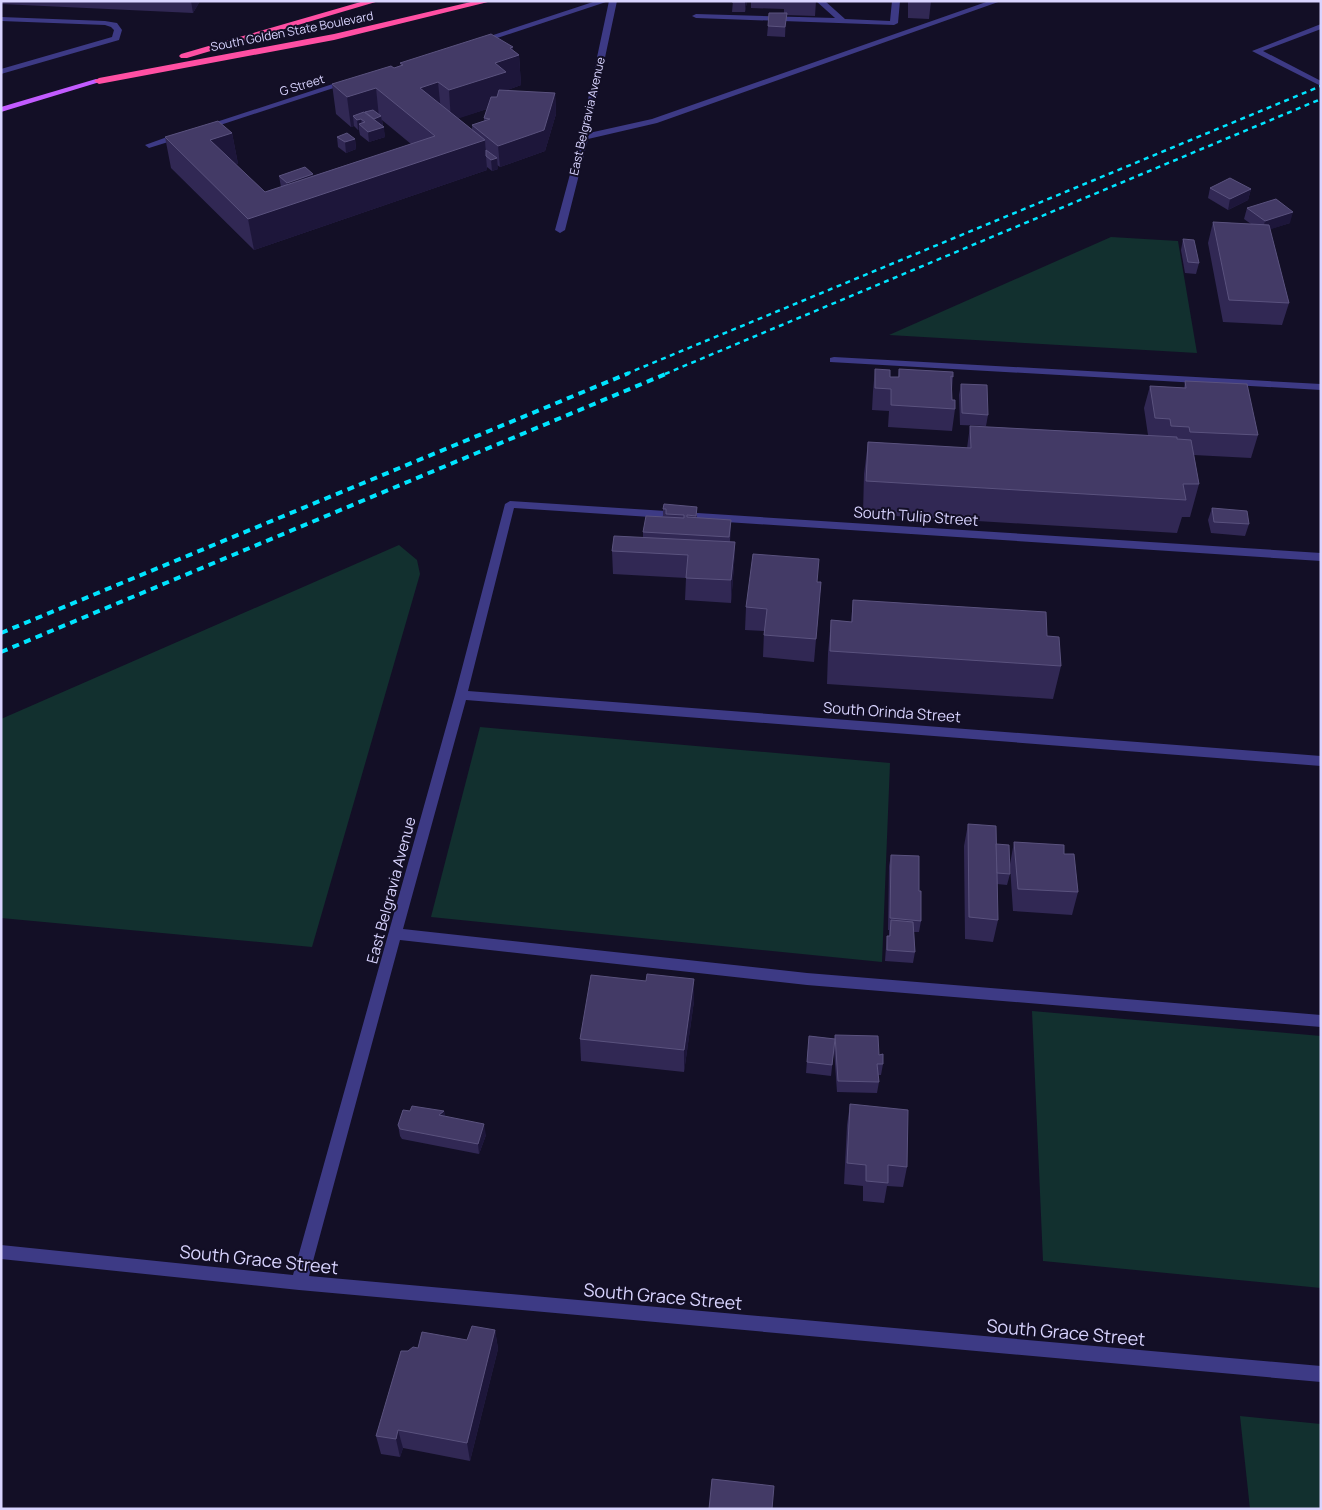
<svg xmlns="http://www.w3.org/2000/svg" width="1322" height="1510" font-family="Manrope,sans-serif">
<rect width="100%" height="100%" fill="#130f26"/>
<g fill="#12302f">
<path d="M1111,237L1178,241L1197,353L889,335Z"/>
<path d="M399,545L417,560L420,574L312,947L1,918V719Z"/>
<path d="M480,727L890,763L882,962L431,917Z"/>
<path d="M1032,1011L1321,1036V1288L1043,1261Z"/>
<path d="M1240,1416L1321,1424V1509H1250Z"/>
</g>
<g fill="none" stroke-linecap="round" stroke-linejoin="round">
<g fill="#3d3a85" fill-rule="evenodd">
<path d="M596,1H609L482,43L475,41Z"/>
<path d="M609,1H617L589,133L652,119L989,1H1001L657,123L588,139L565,230L560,233L555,230L580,137Z"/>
<path d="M816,1H825L845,19L890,21L892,1H900L898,23L894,25L696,18L692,16L696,14L835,18Z"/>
<path d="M1,17L105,21L117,23L122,30L119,40L1,74V69L112,37L114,30L111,27L105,25L1,21Z"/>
<path d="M1321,24V29L1263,51L1321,81V86L1252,51Z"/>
<path d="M345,80L352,82L208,129L201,127Z"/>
<path d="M181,132L184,133V137L149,148L145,145Z"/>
<path d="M834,357L1321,384V390L830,362V358Z"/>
<path d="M510,501L1321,553V561L514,508L468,691L1321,756V766L466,700L403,929L807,973L1321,1015V1027L807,985L400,940L309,1276L1321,1366V1382L299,1290L1,1259V1245L293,1275L455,695L505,504Z"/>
</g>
<path fill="#c25bff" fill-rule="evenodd" d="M96,79L103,81L1,112V107Z"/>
<g fill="#ff4fa3" fill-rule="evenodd">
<path d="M364,1H379L187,58H181L179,56L181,54Z"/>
<path d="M475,1H492L334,40L99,84L94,81L99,78L334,34Z"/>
</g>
<g stroke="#00e5ff" stroke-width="2.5" stroke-dasharray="5 4.5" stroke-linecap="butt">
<path d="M626,374L1321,86"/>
<path d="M665,374L1321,99"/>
</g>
<g stroke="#00e5ff" stroke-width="4" stroke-dasharray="7 5.5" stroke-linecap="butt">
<path d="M1,633L629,373"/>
<path d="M1,652L668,373"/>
</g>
</g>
<g fill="#312854" fill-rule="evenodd">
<path d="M1,1H200L193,13L1,4Z"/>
<path d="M733,1H747L745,12H732Z"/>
<path d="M751,1H816L815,16L786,15L785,37L767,36L768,26L784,13V9L751,8Z"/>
<path d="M908,1H931L929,19L908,18Z"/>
<path d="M514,51L519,55L521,85L507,90L508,91L555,93L556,114L545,151L500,167L497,165L498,169L492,171L487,167V170L254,250L171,168L165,137L232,133L238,164H235L265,192L281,187L279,176L313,174V176L411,144L382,120L385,137L369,142L360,135L359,130H358L354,126L351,127L336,114L332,84L394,68L401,65L400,63ZM487,109L484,118V121L472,125V130L458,118Z"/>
<path d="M337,137L355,139L356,149L346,153L338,147Z"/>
<path d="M1210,188L1251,189L1248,200L1228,210L1208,198Z"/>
<path d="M1247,208L1290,223L1270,229L1289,303L1282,325L1223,322L1208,243L1213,222L1251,224L1244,219Z"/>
<path d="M1183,239L1199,263L1196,274L1185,273L1181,250Z"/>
<path d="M875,369L890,377H898L899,369L953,377L952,390V400L955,409L952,431L888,427L889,411L872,410L873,391Z"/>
<path d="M1185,381L1258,435L1251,458L1194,455L1199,484L1190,517H1182L1177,533L863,514L864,474L868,442L967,448L970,426L1148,435L1144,408L1150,386L1184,388Z"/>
<path d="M961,384L988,415L986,426L960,425L959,395Z"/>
<path d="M697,507V518L731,520L730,542H735L734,565L731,603L685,600L686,578L613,574L612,551L643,538V532L663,516V509Z"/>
<path d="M1212,508L1249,524L1245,536L1211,533L1208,520Z"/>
<path d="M817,582H821L814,662L763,657L764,631L745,630L746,607Z"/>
<path d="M853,600L1047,636L1061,666L1053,699L827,684L828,653L831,620L851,622Z"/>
<path d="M968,824L1010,864L1014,842L1064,854L1078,892L1072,915L1013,911L1010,866V874L1007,885L997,884L998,920L993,942L965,939L964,846Z"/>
<path d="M891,855L919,891L921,921L919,932H914L915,952L913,963L885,961L886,947L887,936H889V930H888L889,866Z"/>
<path d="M694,979V1001L684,1072L581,1061L580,1039Z"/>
<path d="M835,1035L879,1055L883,1064L881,1075H878L879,1082L877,1093L837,1092L834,1050L831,1076L806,1073L809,1036L834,1039Z"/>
<path d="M850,1104L907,1167L903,1187L887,1186L884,1203L863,1201V1186L844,1184L847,1125Z"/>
<path d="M410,1111H444L445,1117L486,1135L479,1154L402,1139L400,1136L398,1125Z"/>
<path d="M495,1330L498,1349L470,1461L403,1448L400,1457L381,1454L376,1436L408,1351L418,1348L467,1340Z"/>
</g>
<g fill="#1d163a">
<path d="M191,1H200L193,13Z"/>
<path d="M746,1H747L745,12V2Z"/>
<path d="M513,47L514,57L519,55L521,85L507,90L508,102L451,121L449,90L495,63L510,48Z"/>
<path d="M438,82L441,112L420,88Z"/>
<path d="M376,88L379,117L381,116L383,127L375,129L374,119L365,112L367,122L361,119L362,127L359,124V130H358L357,120L353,116L354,126L351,127L347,97Z"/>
<path d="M555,93L556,114L545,151L500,167L498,146Z"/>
<path d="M384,127L385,137L369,142L368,132Z"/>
<path d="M232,133L238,164L216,171L210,140Z"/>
<path d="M355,139L356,149L346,153L345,142Z"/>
<path d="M485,140L487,170L254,250L248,219Z"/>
<path d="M497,158L498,169L492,171L491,160Z"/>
<path d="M313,174L315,185L288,193L287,183Z"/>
<path d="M1251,189L1248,200L1228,210L1230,199Z"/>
<path d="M1293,212L1290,223L1262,232L1265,221Z"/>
<path d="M735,542L734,565L731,603V580Z"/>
<path d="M694,979V1001L684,1072V1050Z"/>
<path d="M444,1111L446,1121L439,1115Z"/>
<path d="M484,1124L486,1135L479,1154L478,1144Z"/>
<path d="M495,1330L498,1349L470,1461L467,1443Z"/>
<path d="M398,1430L403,1448L400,1457L396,1439Z"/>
</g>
<g fill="#433a66" stroke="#5a527e">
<path d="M746,1L745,2H732L733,1Z"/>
<path d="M769,13H787L785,27L768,26Z"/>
<path d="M491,34L513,47L510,48L519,55L495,63L506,72L449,90L438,82L420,88L485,140L248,219L165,137L218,121L232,133L210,140L265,192L435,136L376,88L347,97L332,84L391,66L394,68L403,65L400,63Z"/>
<path d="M499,90L555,93L544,130L498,146L472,125L490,119L484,118L491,97H497Z"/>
<path d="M373,110L381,116L374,119L365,112Z"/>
<path d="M364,112L384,127L368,132L359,124L365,122L361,119L357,120L353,116Z"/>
<path d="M347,133L355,139L345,142L337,137Z"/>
<path d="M486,150L497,158L491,160L486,156Z"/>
<path d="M305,167L313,174L287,183L279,176Z"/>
<path d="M1230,178L1251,189L1230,199L1210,188Z"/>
<path d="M1276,199L1293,212L1265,221L1247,208Z"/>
<path d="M1213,222L1269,225L1289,303L1229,300Z"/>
<path d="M1183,239L1194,240L1199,263L1188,262Z"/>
<path d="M875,369L890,370V377H899V369L953,372V377L951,376L952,400H955V409L891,405V389L875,388Z"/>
<path d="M1185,381L1247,384L1258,435L1190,432L1189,427L1171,426L1170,419L1155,418L1150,386L1186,388Z"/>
<path d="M961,384L987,385L988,415L962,413Z"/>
<path d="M970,426L1177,437V439L1191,440L1199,484H1183L1186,500L866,481L868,442L971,448Z"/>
<path d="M664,504L697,507L696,516L687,515V517L731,520L729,537L643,532L646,516L684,518V515L666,514V509H663Z"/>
<path d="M1212,508L1247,511L1249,524L1214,522Z"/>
<path d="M614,536L735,542L731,580L686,578L688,555L612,551Z"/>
<path d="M753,554L819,559L817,582H821L816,639L764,635L767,609L746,607Z"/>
<path d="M853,600L1046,612L1047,636L1059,637L1061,666L830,651L831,620L852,622Z"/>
<path d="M968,824L996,826L998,920L969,917Z"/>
<path d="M1014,842L1064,845V854H1074L1078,892L1018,889Z"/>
<path d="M996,844L1009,845L1010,874L997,873Z"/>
<path d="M891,855L919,856V891H921V921L890,918Z"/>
<path d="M891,920L913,922L915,952L887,950V936H890Z"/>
<path d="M647,974L694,979L684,1050L580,1039L591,975L646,981Z"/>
<path d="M835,1035L878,1036L879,1055L883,1054V1064H877L879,1082L838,1081Z"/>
<path d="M809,1036L835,1039L832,1065L807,1062Z"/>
<path d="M850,1104L908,1110L907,1167L888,1165V1183L866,1181V1165L847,1163Z"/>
<path d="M412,1106L444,1111L439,1115L484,1124L478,1144L400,1129L398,1125L403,1110L410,1111Z"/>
<path d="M472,1326L495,1330L467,1443L398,1430L396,1439L376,1436L401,1351H408L413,1347L418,1348L422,1332L467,1340Z"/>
<path d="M712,1479L774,1486L772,1509H709Z"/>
</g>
<g text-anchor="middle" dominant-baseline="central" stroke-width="4" stroke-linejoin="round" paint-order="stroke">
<g font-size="12" fill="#d9d4ff" stroke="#130f26">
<text transform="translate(292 31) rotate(-11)">South Golden State Boulevard</text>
<text transform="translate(302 85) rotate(-17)">G Street</text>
<text transform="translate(587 116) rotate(-77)">East Belgravia Avenue</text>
</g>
<g font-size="15" fill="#d9d4ff" stroke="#130f26">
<text transform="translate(916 516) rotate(4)">South Tulip Street</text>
<text transform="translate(892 712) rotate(4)">South Orinda Street</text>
<text transform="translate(391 890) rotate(-75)">East Belgravia Avenue</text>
</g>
<g font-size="18" fill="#d9d4ff" stroke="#130f26">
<text transform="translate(259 1259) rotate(6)">South Grace Street</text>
<text transform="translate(663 1296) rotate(5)">South Grace Street</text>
<text transform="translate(1066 1332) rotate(5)">South Grace Street</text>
</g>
</g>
<rect width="1322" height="1510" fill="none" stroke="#d9d4ff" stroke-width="5"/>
</svg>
